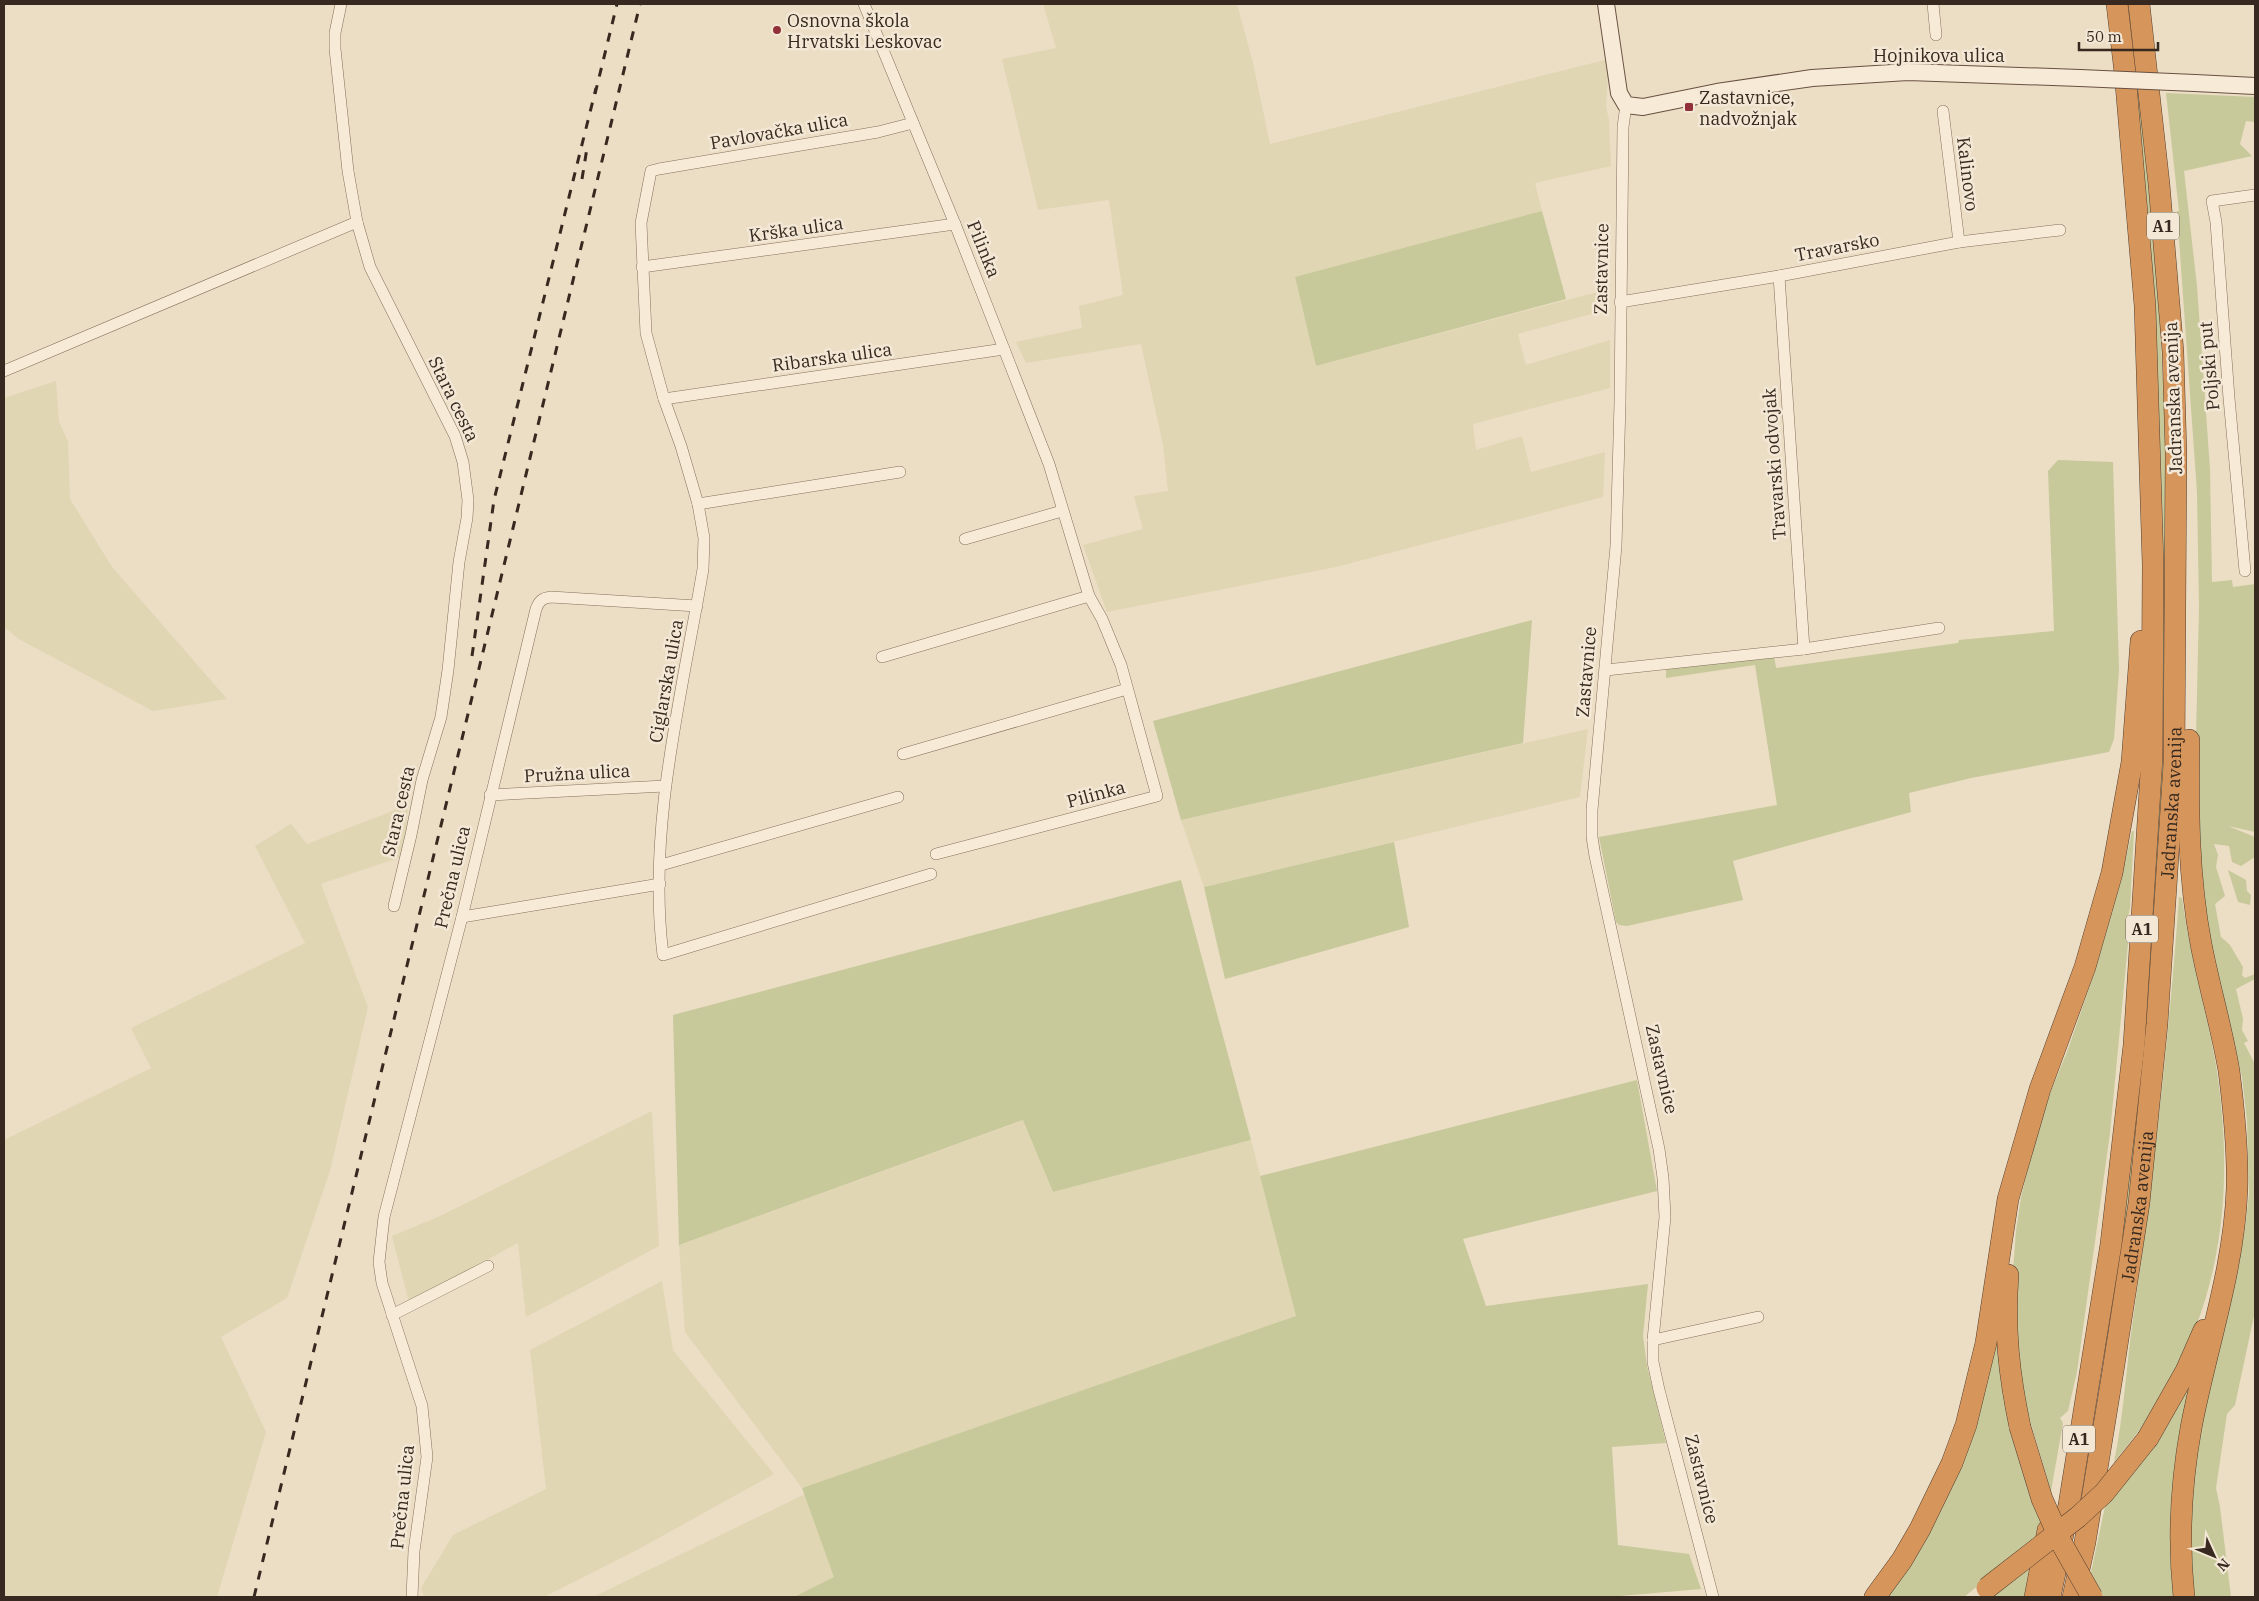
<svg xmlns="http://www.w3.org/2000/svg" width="2259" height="1601" font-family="'IBM Plex Serif',serif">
<rect width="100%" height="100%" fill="#ecddc5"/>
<g fill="#e1d6b3">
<path d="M1043,4H1237L1253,63L1270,144L1609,59L1606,106L1609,120L1611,166L1535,183L1542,211L1295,278L1316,366L1609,289L1606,310L1518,334L1526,365L1610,340V388L1473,424L1476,450L1522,436L1531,472L1605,452L1603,497L1336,567L1107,612L1083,545L1143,529L1134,496L1168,491L1163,445L1141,344L1026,363L1016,342L1082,328L1079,306L1123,295L1109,200L1038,210L1002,59L1056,48Z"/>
<path d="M56,381L59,422L68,441L70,499L112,567L227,699L153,711L19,639L4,627V398Z"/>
<path d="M1588,729L1580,797L1204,887L1181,820Z"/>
<path d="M408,805L404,856L321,884L368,1007L330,1171L287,1298L221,1337L266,1432L217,1597H4V1140L151,1068L131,1028L305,943L255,846L291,824L307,844Z"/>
<path d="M652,1111L659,1246L526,1317L518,1243L409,1302L392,1236L438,1217Z"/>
<path d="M1024,1120L1053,1192L1251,1140L1297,1316L802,1488L685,1332L679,1245Z"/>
<path d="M662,1281L673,1350L774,1474L637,1550L544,1597H424L421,1588L453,1535L546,1489L530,1350Z"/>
<path d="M805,1494L835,1578L794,1597H593Z"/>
</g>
<g fill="#c7c99a">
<path d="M2125,4H2130C2141,105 2153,207 2159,309C2181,658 2161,1010 2106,1355H2100L2156,845Z"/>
<path d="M2166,93L2255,97V122L2246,121L2240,144L2252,156L2184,171L2197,286L2210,469L2212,582L2232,580L2233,587L2255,584V832L2228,826L2255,837V857L2241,866L2232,862L2229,846L2214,844L2218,855L2216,867L2225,896L2215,904L2221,937L2230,945L2243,967L2242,975L2245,978L2255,974V979L2236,989L2243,1019L2242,1030L2248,1041L2244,1043L2255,1064V1311L2235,1405L2227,1414L2216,1488L2220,1507L2231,1597H2191L2190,1510L2201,1417L2233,1286L2245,1229L2249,1194L2247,1121L2242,1077L2202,914L2196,736L2199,607L2197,492L2177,211H2179Z"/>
<path d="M1542,211L1566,299L1316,366L1295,277Z"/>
<path d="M2058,460L2113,462L2119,670L2114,739L2109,752L1971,778L1909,793L1911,812L1733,861L1743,900L1627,926L1619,925L1616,922L1599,837L1777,805L1755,665L1666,678V668L1774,655L1776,668L1958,643L1959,640L2054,631L2048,471Z"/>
<path d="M1532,620L1523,743L1181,820L1153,721Z"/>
<path d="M2132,831H2134L2130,908L2128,916L2130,923L2110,1133L2077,1372L2068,1411L2060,1418L2063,1423L2051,1491L2021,1391L2013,1270L2016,1231L2021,1197L2038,1127L2053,1086L2067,1052L2094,974L2121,881Z"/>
<path d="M1394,842L1409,927L1225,979L1204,887Z"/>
<path d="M2228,870L2246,880L2247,891L2251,895L2250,905L2238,902Z"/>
<path d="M1181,880L1251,1140L1053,1192L1023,1120L679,1245L673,1015Z"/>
<path d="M2179,897L2182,898C2190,954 2206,1009 2216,1065C2230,1154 2228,1244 2195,1329C2183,1362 2163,1393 2147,1424L2142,1427L2114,1462C2124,1415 2126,1367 2133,1319C2153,1179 2169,1039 2179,897Z"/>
<path d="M1637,1080L1657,1191L1463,1239L1486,1306L1648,1284L1643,1336L1647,1366L1666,1443L1612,1447L1618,1545L1689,1554L1701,1589L1609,1597H794L834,1577L802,1488L1296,1316L1260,1176Z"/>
<path d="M1994,1319L2044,1532L1964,1597H1884L1909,1562Z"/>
<path d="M2194,1372L2177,1597H2102L2090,1577L2106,1502Z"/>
<path d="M2038,1562L2031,1597H1990Z"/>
</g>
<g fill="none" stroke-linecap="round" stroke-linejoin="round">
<defs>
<g id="minor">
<path d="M341,4L335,33V49L348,171L357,222L370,267L455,436L463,462L468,500L467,518L459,562L448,670L441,717L422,780L411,835L394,906"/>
<path d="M864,4L955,224L1049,464L1089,596L1102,619L1121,665L1157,796L936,854"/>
<path d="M1933,4L1936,35"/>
<path d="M1626,105L1623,127L1620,403L1616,546L1592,810V837L1595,856L1659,1149L1663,1178L1665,1217L1653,1340"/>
<path d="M1943,111L1959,242"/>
<path d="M913,123L878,132L659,169L651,171L641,223L646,333L664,399L681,446L698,504L704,538L703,569C682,694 647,828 663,955L931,874"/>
<path d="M642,267L955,224"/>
<path d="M1779,276L1804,649"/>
<path d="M1620,302L1779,276L1959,242L2060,230"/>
<path d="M4,371L357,222"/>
<path d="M664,399L1004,349"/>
<path d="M698,504L900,472"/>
<path d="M965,539L1062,511"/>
<path d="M2245,571L2229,398L2216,222L2212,201L2255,195"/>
<path d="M882,657L1089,596"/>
<path d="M1606,670L1804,649L1939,628"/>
<path d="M903,754L1127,689"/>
<path d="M490,795L665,786"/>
<path d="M661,865L898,797"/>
<path d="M462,917L660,884"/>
<path d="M392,1315L488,1266"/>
<path d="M412,1597L414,1551L427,1457L422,1406L382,1283L379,1262L384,1217L462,917L536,609C539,601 542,598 551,597L697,606"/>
<path d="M1713,1597L1659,1390L1653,1362V1340L1758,1317"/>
</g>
<g id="secondary">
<path d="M1606,4L1619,93L1626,105L1643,107L1717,92L1812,78L1908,72L2080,78"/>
<path d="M2195,83L2255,86"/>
</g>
<g id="motorway">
<path d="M2008,1275C2004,1329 2009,1375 2020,1427"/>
<path d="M2148,1438L2186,1371L2204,1330"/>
<path d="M1875,1597L1902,1560L1920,1529L1952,1463L1966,1425L1986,1343L2008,1199L2040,1089L2085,967L2112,873L2132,762L2141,641"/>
<path d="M2035,1597L2048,1530"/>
<path d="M2050,1597L2069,1505L2111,1244L2134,1045L2152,757L2153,565L2145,306L2125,73L2117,4"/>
<path id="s1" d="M2073,1597L2085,1542L2113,1371L2139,1203L2157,1024L2174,764L2176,453L2173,352L2159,184L2139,4"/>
<path d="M2184,1597C2178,1541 2181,1483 2191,1428C2206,1348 2234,1271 2237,1189C2238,1150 2234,1110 2229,1071C2222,1029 2209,986 2201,944C2188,876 2188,808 2189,740"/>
</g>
</defs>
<use href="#minor" stroke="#866f5c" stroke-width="12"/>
<use href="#secondary" stroke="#685040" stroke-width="18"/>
<use href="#motorway" stroke="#543e30" stroke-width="22"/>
<use href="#minor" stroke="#f7ebd8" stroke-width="11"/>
<use href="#secondary" stroke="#f7ebd8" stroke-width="16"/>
<use href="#motorway" stroke="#d6965b" stroke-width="21"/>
<g stroke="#37291f" stroke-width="3" stroke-dasharray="9 9" stroke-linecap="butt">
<path d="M595,94L617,4"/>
<path d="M582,179L587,148"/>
<path d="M472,656L494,500L596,88"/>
<path d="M254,1597L640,4"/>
</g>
<defs>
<path id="secondary-bridge" d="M2080,78L2195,83"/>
<g id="motorway-bridge">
<path d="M2020,1427L2042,1499L2062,1544L2092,1597"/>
<path d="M1987,1588L2078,1517L2104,1493L2148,1438"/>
</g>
</defs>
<use href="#secondary-bridge" stroke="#685040" stroke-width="18" stroke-linecap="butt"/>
<use href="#motorway-bridge" stroke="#543e30" stroke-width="22" stroke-linecap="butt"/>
<use href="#secondary-bridge" stroke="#f7ebd8" stroke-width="16"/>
<use href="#motorway-bridge" stroke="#d6965b" stroke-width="21"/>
</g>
<g fill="#913038" stroke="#f3e8d5" stroke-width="2">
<circle cx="777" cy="30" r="5"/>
<rect x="1684" y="102" width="10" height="10" rx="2.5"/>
</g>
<g text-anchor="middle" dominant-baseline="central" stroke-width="5" stroke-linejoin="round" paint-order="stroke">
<g fill="#f3e8d5" stroke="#6f6256" stroke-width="1">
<rect x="2147" y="212.5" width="32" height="27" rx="4"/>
<rect x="2126" y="915.5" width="32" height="27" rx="4"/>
<rect x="2063" y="1425.5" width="32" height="27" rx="4"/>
</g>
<g font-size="16" font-weight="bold" fill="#37291f">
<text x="2163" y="226">A1</text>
<text x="2142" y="929">A1</text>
<text x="2079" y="1439">A1</text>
</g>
<g font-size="18" fill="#37291f" stroke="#f3e8d5" text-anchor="start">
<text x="787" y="20">Osnovna škola<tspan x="787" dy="21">Hrvatski Leskovac</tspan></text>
<text x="1699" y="97">Zastavnice,<tspan x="1699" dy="21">nadvožnjak</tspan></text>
</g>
<g font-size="18" fill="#37291f" stroke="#f3e8d5">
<text x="1939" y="55">Hojnikova ulica</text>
<text transform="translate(779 131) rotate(-10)">Pavlovačka ulica</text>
<text transform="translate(1968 174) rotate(83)">Kalinovo</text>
<text transform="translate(796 229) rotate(-8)">Krška ulica</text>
<text transform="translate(1837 247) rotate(-11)">Travarsko</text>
<text transform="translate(984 249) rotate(68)">Pilinka</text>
<text transform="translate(1601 269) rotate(-89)">Zastavnice</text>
<text transform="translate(832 357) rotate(-8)">Ribarska ulica</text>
<text transform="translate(2209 366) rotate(-95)">Poljski put</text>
<text transform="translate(2173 398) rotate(-92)">Jadranska avenija</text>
<text transform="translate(454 399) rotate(64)">Stara cesta</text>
<text transform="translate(1774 464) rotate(-94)">Travarski odvojak</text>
<text transform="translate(1586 672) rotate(-85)">Zastavnice</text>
<text transform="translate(666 681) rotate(-80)">Ciglarska ulica</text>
<text transform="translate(577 773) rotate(-3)">Pružna ulica</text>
<text transform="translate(1096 794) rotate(-15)">Pilinka</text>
<text stroke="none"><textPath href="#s1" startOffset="801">Jadranska avenija</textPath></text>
<text transform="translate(398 811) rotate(-77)">Stara cesta</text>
<text transform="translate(452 877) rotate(-77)">Prečna ulica</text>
<text transform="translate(1662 1069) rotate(77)">Zastavnice</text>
<text stroke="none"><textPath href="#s1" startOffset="396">Jadranska avenija</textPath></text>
<text transform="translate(1702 1479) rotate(76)">Zastavnice</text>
<text transform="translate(402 1497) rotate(-84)">Prečna ulica</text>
</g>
</g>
<rect width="2259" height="1601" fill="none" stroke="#37291f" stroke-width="10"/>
<g transform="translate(2214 1556) rotate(134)" stroke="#f3e8d5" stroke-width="4" paint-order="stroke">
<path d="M0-4L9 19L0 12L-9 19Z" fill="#37291f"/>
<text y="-8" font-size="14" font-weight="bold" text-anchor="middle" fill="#37291f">N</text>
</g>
<path d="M2079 42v8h79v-8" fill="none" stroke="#37291f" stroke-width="2.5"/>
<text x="2086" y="42" font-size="15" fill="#37291f" stroke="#f3e8d5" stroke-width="4" paint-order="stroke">50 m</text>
</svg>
